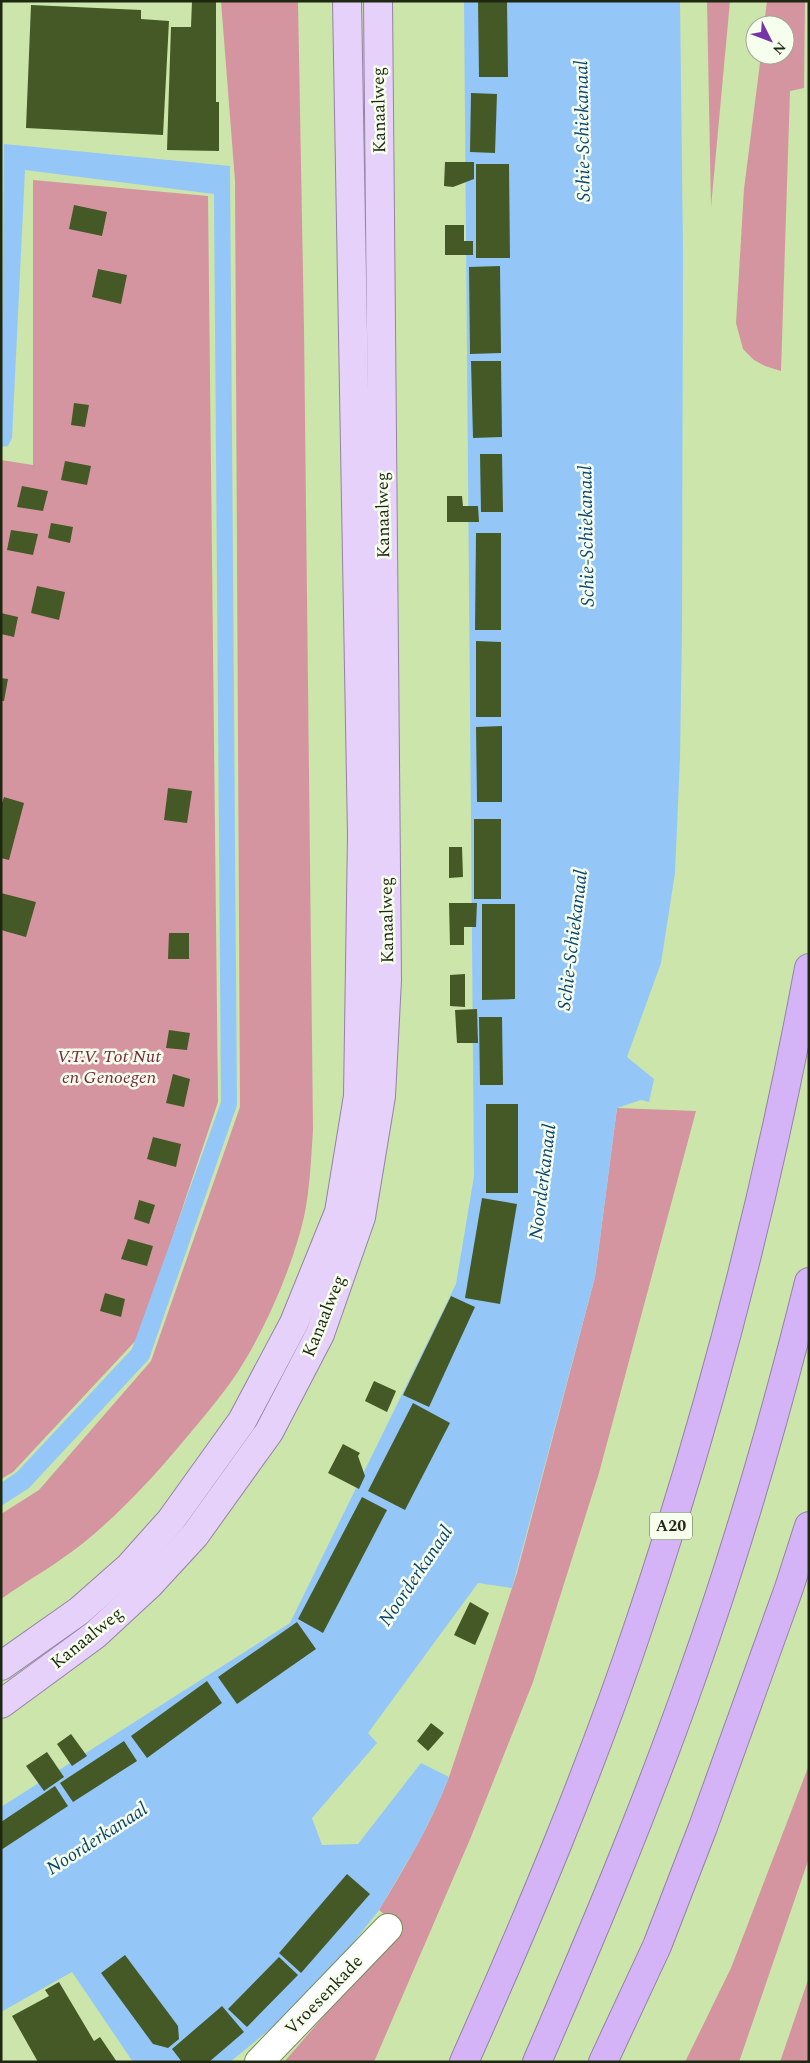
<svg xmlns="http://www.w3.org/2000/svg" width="810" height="2063" font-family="Spectral,serif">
<rect width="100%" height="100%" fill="#cbe5ab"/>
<g fill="#d495a0">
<path d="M221,1H298L304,329L313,1130C311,1159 310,1189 304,1217C293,1265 266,1328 239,1370C222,1396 201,1420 181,1444C151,1480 119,1514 82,1544C57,1564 28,1580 1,1599V1514L39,1490L151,1361L240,1107L235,181Z"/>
<path d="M707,1H730L711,207Z"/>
<path d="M767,1H805L804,88L790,91L781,371L765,366L754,360L743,349L736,323L744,189L761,55H785V25H764Z"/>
<path d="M33,180L208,196L218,1102L139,1337L13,1472L1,1479V460L33,465Z"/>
<path d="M617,1108L696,1111L599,1473L533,1682L471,1837L374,2062H284L396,1933L395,1923L379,1910C405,1867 431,1824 449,1777L517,1573L595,1277Z"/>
<path d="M809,1765V1858L739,2062H685L731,1968Z"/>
<path d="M809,1977V2062H780Z"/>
</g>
<g fill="#94c7f7">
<path d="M464,1H680L683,251L682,627L680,757L675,873L661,963L627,1057L654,1079L649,1102L641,1100L617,1108L595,1277L512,1588L478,1583L368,1733L377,1743L312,1818L322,1845L358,1844L421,1763L449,1777L440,1799L420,1840L379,1910L332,1970L286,2016L230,2062H133L72,1972L1,2012V1807L290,1623L456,1284L474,1176Z"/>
<path d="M4,144L230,166L237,1105L149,1359L29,1488L1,1506V1483L17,1472L132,1349L221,1102L214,194L25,170L12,438L8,446L1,447Z"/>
</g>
<g fill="#445925">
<path d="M192,1H216V102H219V151L167,150L171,27H191Z"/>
<path d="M478,1H507L508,77H479Z"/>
<path d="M31,5L141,10V19L169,21L163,135L26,128Z"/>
<path d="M471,93L497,94L495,153L470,152Z"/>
<path d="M445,162H474V179L453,187L444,186Z"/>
<path d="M476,164H509L510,258H476Z"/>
<path d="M74,205L107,212L102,236L69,229Z"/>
<path d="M445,225H464V241H473V255H445Z"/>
<path d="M500,266L501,353L470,354L469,267Z"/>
<path d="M98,269L127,275L121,304L92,297Z"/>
<path d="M471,361H501L502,437L473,438Z"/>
<path d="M74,403L89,405L85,427L71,425Z"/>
<path d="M480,454H502L503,512H481Z"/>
<path d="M65,461L91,466L87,485L61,480Z"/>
<path d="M22,486L48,491L43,511L17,507Z"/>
<path d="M447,496H462L463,506H478L479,522H447Z"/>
<path d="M51,523L73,527L70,543L48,538Z"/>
<path d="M11,530L38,534L33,555L7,550Z"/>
<path d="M476,533H501V630H475Z"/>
<path d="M37,586L65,592L59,620L31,613Z"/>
<path d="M1,613L18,617L14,637L1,634Z"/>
<path d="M476,641L501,642V717H476Z"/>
<path d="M1,678L8,679L4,701H1Z"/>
<path d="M502,726V802H477L476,727Z"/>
<path d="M168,788L192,791L187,823L164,820Z"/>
<path d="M4,797L24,803L9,860L1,858V806Z"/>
<rect x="474" y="819" width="27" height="80"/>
<path d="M449,847H462L463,877L449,878Z"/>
<path d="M1,893L36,902L26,937L1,930Z"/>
<path d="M449,903H477L476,927H464V945H450Z"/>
<path d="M482,904H515V999L482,1000Z"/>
<path d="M169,933H189V959H168Z"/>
<path d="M465,974V1007L450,1006V975Z"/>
<path d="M477,1009L478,1043H457L455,1010Z"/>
<path d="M479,1017H502L503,1085H480Z"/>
<path d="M169,1030L190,1033L187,1050L166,1048Z"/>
<path d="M173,1074L190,1079L184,1107L166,1103Z"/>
<rect x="486" y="1104" width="32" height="89"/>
<path d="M153,1137L181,1144L176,1167L147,1159Z"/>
<path d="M482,1198L517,1204L500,1304L465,1298Z"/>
<path d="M139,1200L155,1205L149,1224L134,1219Z"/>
<path d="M128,1239L153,1246L147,1266L121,1259Z"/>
<path d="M105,1293L125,1299L121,1317L100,1311Z"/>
<path d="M451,1296L475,1307L429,1407L403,1395Z"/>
<path d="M374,1381L396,1391L387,1412L365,1401Z"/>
<path d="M413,1403L450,1423L405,1510L368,1491Z"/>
<path d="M343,1444L360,1453L358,1456L365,1476L359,1489L328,1473Z"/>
<path d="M362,1497L387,1510L323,1633L298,1619Z"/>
<path d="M470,1602L489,1613L475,1645L454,1635Z"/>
<path d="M297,1622L316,1649L237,1704L218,1677Z"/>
<path d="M207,1681L222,1703L147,1758L131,1736Z"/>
<path d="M431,1723L444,1733L428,1751L417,1741Z"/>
<path d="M71,1734L87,1756L72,1766L57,1744Z"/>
<path d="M124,1741L137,1761L73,1802L60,1783Z"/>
<path d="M47,1752L64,1777L44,1791L26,1766Z"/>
<path d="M55,1786L68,1806L1,1850V1822Z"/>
<path d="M347,1874L370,1894L301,1973L279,1953Z"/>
<path d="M125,1955L178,2026L179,2039L168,2048L153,2044L101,1973Z"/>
<path d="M279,1957L298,1975L247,2027L228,2009Z"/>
<path d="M59,1982L94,2041L100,2037L117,2062H38L12,2016L49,1996L45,1990Z"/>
<path d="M222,2006L244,2032L209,2062H182L172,2049Z"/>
</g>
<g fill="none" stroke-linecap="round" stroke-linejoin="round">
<defs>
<path id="minor" d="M259,2062L388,1928"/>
<g id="major">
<path d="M1,1666L79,1611L129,1567L171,1520L242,1421L294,1323L339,1212L358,1096L362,835L347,1"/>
<path d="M1,1704L95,1635L149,1585L195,1535L269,1432L320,1334L361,1217L381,1096L387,980L378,1"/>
</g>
<g id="highway">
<path d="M464,2062C528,1918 590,1772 640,1622C712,1408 768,1189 809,968"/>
<path d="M537,2062C592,1935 646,1807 692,1676C738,1547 776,1415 809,1282"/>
<path d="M603,2062L657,1946L703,1827L789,1588L809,1526"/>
</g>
</defs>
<use href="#minor" stroke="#768d57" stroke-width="30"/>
<use href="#major" stroke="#9582a6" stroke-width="30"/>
<use href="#highway" stroke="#9582a6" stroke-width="30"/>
<use href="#minor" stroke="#fff" stroke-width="28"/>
<use href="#major" stroke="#e6d1fa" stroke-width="28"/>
<use href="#highway" stroke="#d5b3f7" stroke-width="28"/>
</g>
<g text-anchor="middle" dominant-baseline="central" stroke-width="5" stroke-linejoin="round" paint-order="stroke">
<rect fill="#f6feed" stroke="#5f6853" stroke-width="1" x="650" y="1512.5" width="42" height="27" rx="4"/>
<g font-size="16" font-weight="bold" fill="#1e2711">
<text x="671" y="1526">A20</text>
</g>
<g font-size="18" fill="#1e2711" stroke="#f6feed">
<text transform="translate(379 110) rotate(-91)">Kanaalweg</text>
<text transform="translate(383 515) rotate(-91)">Kanaalweg</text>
<text transform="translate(387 920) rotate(-91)">Kanaalweg</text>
<text transform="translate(324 1316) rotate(-68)">Kanaalweg</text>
<text transform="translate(87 1638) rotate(-39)">Kanaalweg</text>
<text transform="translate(324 1995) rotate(-46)">Vroesenkade</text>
</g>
<g font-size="18" font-style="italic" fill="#7a263d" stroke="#f6feed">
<text x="109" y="1056">V.T.V. Tot Nut<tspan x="109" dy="21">en Genoegen</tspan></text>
</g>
<g font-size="19" font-style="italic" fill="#094470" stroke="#f6feed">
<text transform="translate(583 131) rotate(-91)">Schie-Schiekanaal</text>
<text transform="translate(587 536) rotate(-91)">Schie-Schiekanaal</text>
<text transform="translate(573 940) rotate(-83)">Schie-Schiekanaal</text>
<text transform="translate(543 1182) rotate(-83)">Noorderkanaal</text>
<text transform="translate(416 1576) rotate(-56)">Noorderkanaal</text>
<text transform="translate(97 1839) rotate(-33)">Noorderkanaal</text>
</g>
</g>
<rect width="810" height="2063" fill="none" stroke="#1e2711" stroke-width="5"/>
<g transform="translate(770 40) rotate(132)"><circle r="24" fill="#f6feed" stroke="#a0a895"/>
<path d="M0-4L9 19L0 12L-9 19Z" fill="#7734a8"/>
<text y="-8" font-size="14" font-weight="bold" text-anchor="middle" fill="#1e2711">N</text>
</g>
</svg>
